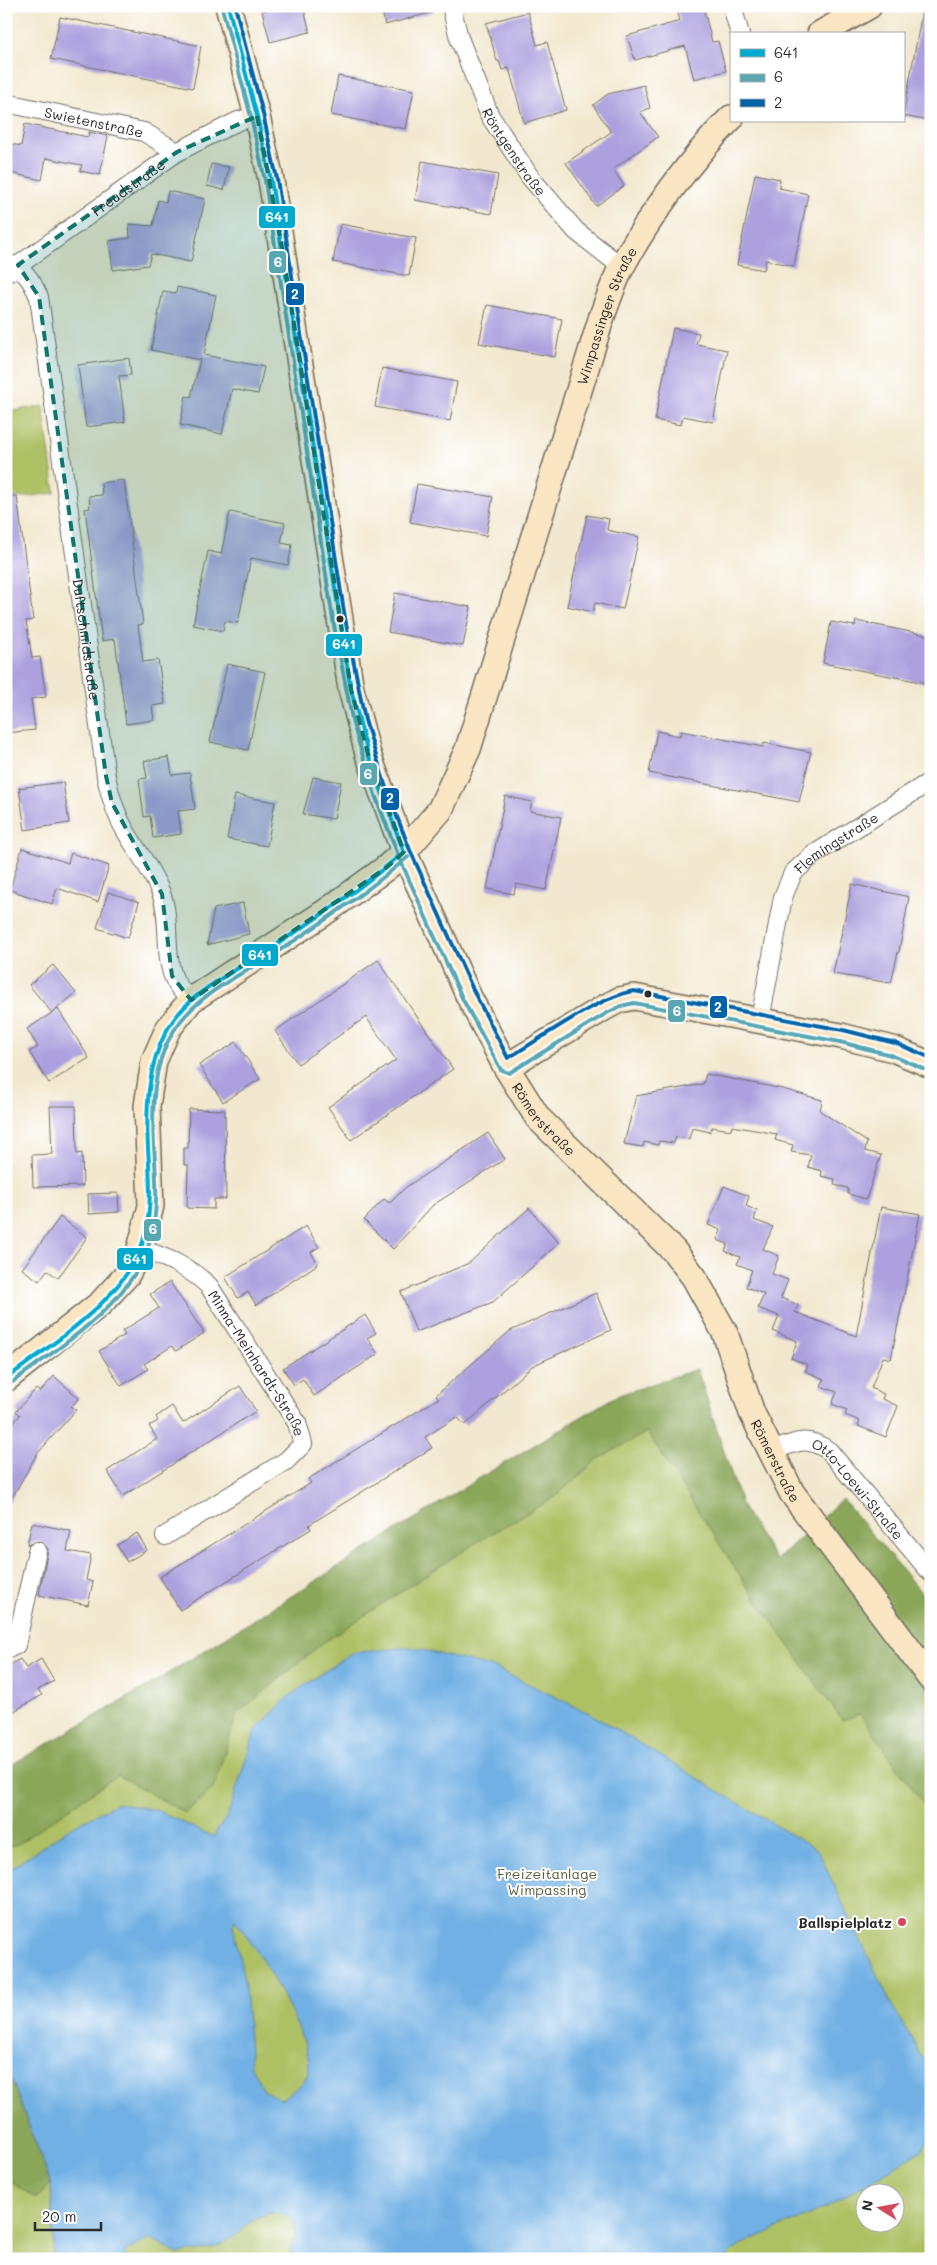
<svg xmlns="http://www.w3.org/2000/svg" width="937" height="2265" font-family="Mali,sans-serif">
<rect width="100%" height="100%" fill="#fff"/>
<filter id="ink" filterUnits="userSpaceOnUse"><feTurbulence type="fractalNoise" baseFrequency=".02" numOctaves="2"/><feDisplacementMap in="SourceGraphic" scale="10" xChannelSelector="R" yChannelSelector="G"/><feConvolveMatrix kernelMatrix="1 2 1 2 8 2 1 2 1" color-interpolation-filters="sRGB"/></filter>
<filter id="wash" filterUnits="userSpaceOnUse"><feTurbulence type="fractalNoise" baseFrequency=".0096" numOctaves="4" result="noise"/><feDisplacementMap in="SourceGraphic" scale="20" xChannelSelector="R" yChannelSelector="G"/><feGaussianBlur stdDeviation="1.12" result="paint"/><feColorMatrix in="noise" values="0 0 0 0 0 0 0 0 0 0 0 0 0 0 0 0 0 1.4 0 .05"/><feComposite in="paint" operator="in"/></filter>
<g filter="url(#wash)">
<rect width="100%" height="100%" fill="#f2e8cf"/>
<g fill="#adc063" stroke="#6c7647" fill-rule="evenodd">
<path d="M43,406L55,493L6,499V412Z"/>
<path d="M697,1369L742,1507L776,1561L931,1754V2259H6V1768L153,1683L483,1476L616,1396ZM864,2192H894V2222H864Z"/>
</g>
<g fill="#8aa659" stroke="#5a6842">
<path d="M697,1369L742,1507L776,1560L842,1499L931,1604V1815L860,1714L842,1720L746,1585L647,1432L598,1459L555,1497L477,1542L324,1642L237,1714L213,1789L185,1813L118,1775L16,1845L6,1847V1768L153,1683L483,1476L616,1396Z"/>
<path d="M6,2064L51,2184L36,2199L6,2177Z"/>
</g>
<path fill="#71b0e4" stroke="#4e6e88" fill-rule="evenodd" d="M411,1647L495,1668L589,1713L818,1851L890,2002L931,2072V2136L922,2150L827,2207L742,2244L725,2259H287L290,2256L295,2234L291,2218C259,2200 242,2236 216,2247C204,2251 189,2252 177,2254L150,2239L124,2252L129,2259H54L51,2184L6,2064V1872L68,1829L117,1803L156,1810L213,1837L228,1815L255,1731L288,1697L351,1653ZM235,1920C256,1947 308,2032 309,2065C309,2083 294,2090 281,2099L264,2091L251,2067L245,1985L233,1925Z"/>
<g id="blocks">
<g fill="#aca1de">
<path d="M281,6H303L310,32L270,42L262,11Z"/>
<path d="M381,6H432L433,12L385,25Z"/>
<path d="M676,6H703L712,42L718,41L726,71L694,79L685,46L635,60L627,36L680,21Z"/>
<path d="M528,12L537,45L547,42L566,110L524,123L509,68L502,70L499,61H497L486,23Z"/>
<path d="M922,12H931V112L929,121L903,116Z"/>
<path d="M60,17L201,46L193,88L51,59Z"/>
<path d="M338,76L414,90L406,129L331,115Z"/>
<path d="M644,85L650,108L640,112L658,137L613,169L624,186L596,206L566,163L611,132L593,105L608,94Z"/>
<path d="M25,124L88,137L89,132L108,136L100,175L80,171L82,165L46,158L42,180L6,172V143L21,146Z"/>
<path d="M422,161L498,175L491,214L415,200Z"/>
<path d="M211,164L229,167L224,190L207,186Z"/>
<path d="M755,174L780,179L779,188L808,194L794,266L766,260L764,270L737,265Z"/>
<path d="M168,191L205,199L191,262L151,254L148,265L113,270L109,241L130,238L129,224L153,226L158,200L166,202Z"/>
<path d="M340,224L416,238L409,276L333,262Z"/>
<path d="M177,287L216,295L204,355L264,367L258,394L232,389L222,434L180,425L186,396L191,397L200,360L151,350L163,291L176,293Z"/>
<path d="M487,305L562,319L555,357L479,343Z"/>
<path d="M673,328L699,333L696,344L727,350L713,422L683,416L681,425L655,420Z"/>
<path d="M129,358L131,375L119,376L125,422L86,427L78,365Z"/>
<path d="M382,368L457,382L450,421L375,407Z"/>
<path d="M124,480L143,624L138,625L143,662L158,660L165,704L152,706L154,720L126,724L115,639L102,641L85,509L90,508L89,496L102,495L101,483Z"/>
<path d="M417,484L493,497L486,536L410,522Z"/>
<path d="M6,496H17L33,620L26,621L32,658L40,657L46,697L31,699L35,730L6,733Z"/>
<path d="M230,512L285,523L281,543L292,545L288,565L251,558L238,623L225,621L223,631L193,625L208,551L221,554Z"/>
<path d="M587,515L609,519L607,530L639,537L623,609L595,603L593,612L567,606Z"/>
<path d="M395,593L471,607L463,646L388,632Z"/>
<path d="M856,621L931,636V684L823,663L831,622L855,626Z"/>
<path d="M227,664L265,672L248,750L210,742Z"/>
<path d="M657,731L680,736L681,731L763,747L764,743L811,752L799,802L649,773Z"/>
<path d="M169,757L172,775L190,773L195,809L178,811L181,834L153,838L150,816L144,817L139,779L147,778L144,761Z"/>
<path d="M313,777L341,782L334,819L303,814Z"/>
<path d="M63,782L69,823L25,830L19,788Z"/>
<path d="M235,795L275,802L267,846L227,839Z"/>
<path d="M505,796L532,802L530,811L561,817L546,890L516,884L514,894L487,889Z"/>
<path d="M22,848L68,863L71,853L109,866L98,902L57,888L52,904L10,890Z"/>
<path d="M852,884L909,897L899,952H898L891,983L833,974Z"/>
<path d="M108,892L139,902L128,938L97,928Z"/>
<path d="M243,903L249,934L207,945L214,909Z"/>
<path d="M378,960L453,1069L351,1140L328,1107L396,1060L366,1017L298,1064L275,1031Z"/>
<path d="M53,965L76,993L52,1013L29,985Z"/>
<path d="M58,1009L89,1058L49,1083L29,1052L38,1047L27,1029Z"/>
<path d="M236,1042L260,1079L223,1102L199,1065Z"/>
<path d="M706,1074L783,1089L822,1100L820,1111L867,1142L865,1151L881,1155L866,1199L848,1194V1188L834,1185L835,1179L821,1176L822,1171L808,1167L811,1155L791,1152L793,1145L775,1140L777,1134L732,1126L731,1130L712,1127L710,1132L692,1128L689,1139L676,1137L674,1143L659,1141L658,1145L644,1142L643,1147L624,1144L636,1096L703,1084Z"/>
<path d="M50,1106H76L77,1154L82,1153L83,1186L33,1187L32,1155L52,1154Z"/>
<path d="M189,1109L225,1110L226,1199H214V1209L187,1208L188,1165H184V1148H188Z"/>
<path d="M488,1133L505,1159L433,1205L393,1249L364,1220L384,1199L390,1203L406,1187Z"/>
<path d="M724,1186L749,1196L746,1206L757,1211L754,1220L773,1227L763,1249L779,1256L772,1274L788,1280L781,1298L798,1305L795,1312L856,1336L881,1207L920,1214L891,1359L883,1357L871,1388L884,1394L882,1399L898,1406L886,1437L858,1426L860,1421L845,1415L847,1410L832,1404L837,1392L821,1386L824,1379L805,1371L808,1365L791,1358L797,1341L773,1331L779,1316L758,1308L764,1294L746,1287L752,1270L737,1264L740,1257L725,1251L728,1244L717,1240L721,1230L708,1225Z"/>
<path d="M118,1193L119,1212L89,1214L88,1194Z"/>
<path d="M529,1208L559,1243L493,1302L416,1332L401,1292L469,1263Z"/>
<path d="M60,1217L87,1237L58,1278L47,1270L39,1281L22,1269Z"/>
<path d="M306,1226L319,1247L311,1252L318,1264L256,1305L248,1292L238,1298L225,1277Z"/>
<path d="M170,1282L204,1333L176,1351L172,1346L144,1364L148,1369L121,1386L99,1351L125,1335L122,1331L159,1308L150,1294Z"/>
<path d="M596,1293L611,1330L532,1366L465,1425L457,1417L425,1437L432,1448L309,1525L311,1529L180,1610L160,1577L311,1483L308,1479L439,1398L436,1395L510,1331Z"/>
<path d="M365,1315L376,1333L367,1338L378,1354L314,1396L303,1379L294,1385L283,1368Z"/>
<path d="M54,1376L79,1398L71,1407L76,1410L37,1454L6,1508V1431L20,1415L16,1411L36,1389L40,1392Z"/>
<path d="M240,1386L256,1411L123,1496L107,1471L157,1439L149,1426L158,1421L156,1417L172,1406L183,1423Z"/>
<path d="M32,1523L71,1531L67,1551L91,1555L86,1580L93,1582L88,1605L39,1595L48,1549L44,1544L39,1541L27,1545Z"/>
<path d="M137,1533L147,1550L127,1562L117,1545Z"/>
<path d="M20,1659L26,1668L41,1659L54,1681L38,1690L42,1695L6,1716V1667Z"/>
</g>
</g>
</g>
<g filter="url(#ink)">
<use href="#blocks" fill-opacity="0" stroke="#716d64" stroke-width="1"/>
<g fill="none" stroke-linecap="round" stroke-linejoin="round">
<defs>
<g id="street">
<path id="s1" d="M451,6L459,38L490,116L530,177L576,231L622,267"/>
<path d="M732,6L740,34"/>
<path id="s2" d="M6,103L144,132L177,152"/>
<path id="s3" d="M6,263C24,267 32,281 39,297L106,776C110,795 115,813 125,830C137,851 152,870 161,893C171,919 164,952 173,976C176,986 184,993 191,1000"/>
<path id="s4" d="M9,272L177,152L238,121L257,116"/>
<path id="s5" d="M760,1020L783,897L793,873L813,855L931,781"/>
<path id="s6" d="M140,1249C166,1257 189,1267 209,1286L297,1423L303,1444L286,1461L165,1536"/>
<path id="s7" d="M770,1452C794,1443 806,1434 829,1451L931,1573"/>
<path d="M6,1650L16,1645L37,1551"/>
</g>
<g id="secondary">
<path id="s8" d="M228,6L257,116L271,180L351,689L368,754L404,852L469,997L506,1067L538,1118L674,1251L694,1277L725,1333L752,1413L792,1493L931,1679"/>
<path d="M820,34L869,6"/>
<path d="M506,1067L604,1008L619,1000L634,997L841,1036L893,1049L931,1065"/>
<path id="s9" d="M6,1379L101,1303L127,1275L140,1249L151,1206L147,1106L154,1061L168,1029L191,1000L324,913L386,868L404,852L440,810L468,749L602,316C608,300 614,282 622,266C648,218 692,157 731,118"/>
</g>
</defs>
<use href="#street" stroke="#716d64" stroke-width="20"/>
<use href="#secondary" stroke="#716d64" stroke-width="28"/>
<use href="#street" stroke="#fff" stroke-width="18"/>
<use href="#secondary" stroke="#fbe6c4" stroke-width="25"/>
<defs>
<g id="bus-1">
<path d="M228,6L257,116L271,180L351,689L368,754L404,852"/>
<path d="M6,1379C54,1342 129,1297 145,1235C152,1206 150,1177 148,1148C146,1108 147,1066 167,1030C189,991 236,971 273,947C318,918 363,887 404,852"/>
</g>
<g id="bus-2">
<path d="M222,8L251,117L265,181L333,620L353,724L375,795L398,855L463,1000L501,1070L509,1073L607,1013L621,1006L634,1003L840,1042L891,1055L929,1071"/>
<path d="M10,1384C61,1345 134,1303 151,1237C159,1207 156,1176 154,1146C152,1108 152,1066 173,1032C196,994 241,975 277,952C322,923 367,892 408,857"/>
</g>
<path id="bus-3" d="M235,6L263,114L277,179L345,618L365,720L387,791L410,850L475,994L508,1058C542,1038 598,997 634,991L843,1030L895,1043L931,1058"/>
</defs>
<use href="#bus-1" stroke="#fff" stroke-width="8"/>
<use href="#bus-2" stroke="#fff" stroke-width="8"/>
<use href="#bus-3" stroke="#fff" stroke-width="8"/>
<use href="#bus-1" stroke="#00a9ce" stroke-width="4"/>
<use href="#bus-2" stroke="#58a7b3" stroke-width="4"/>
<use href="#bus-3" stroke="#0062a7" stroke-width="4"/>
</g>
</g>
<path fill="#0f766e" fill-opacity="0.2" stroke="#0f766e" stroke-width="4" stroke-dasharray="10 6" stroke-linejoin="round" d="M257,116L282,247L351,689L368,754L404,852L386,868L191,1000L172,976L162,894L112,803L106,776L39,297L18,265L177,152Z"/>
<g fill="#2b2b2b" stroke="#fff" stroke-width="2">
<circle cx="340" cy="619" r="4.5"/>
<circle cx="648" cy="994" r="4.5"/>
</g>
<circle fill="#d1495b" stroke="#fff" stroke-width="2" cx="902" cy="1922" r="5"/>
<g text-anchor="middle" dominant-baseline="central" stroke-width="4" stroke-linejoin="round" paint-order="stroke">
<g font-size="14" fill="#2b2b2b" stroke="#fff">
<text stroke="none"><textPath href="#s2" startOffset="90">Swietenstraße</textPath></text>
<text stroke="none"><textPath href="#s1" startOffset="160">Röntgenstraße</textPath></text>
<text stroke="none"><textPath href="#s4" startOffset="146">Freudstraße</textPath></text>
<text stroke="none"><textPath href="#s9" startOffset="1288">Wimpassinger Straße</textPath></text>
<text stroke="none"><textPath href="#s3" startOffset="395">Duftschmidstraße</textPath></text>
<text stroke="none"><textPath href="#s5" startOffset="204">Flemingstraße</textPath></text>
<text stroke="none"><textPath href="#s8" startOffset="1169">Römerstraße</textPath></text>
<text stroke="none"><textPath href="#s6" startOffset="170">Minna-Meinhardt-Straße</textPath></text>
<text stroke="none"><textPath href="#s8" startOffset="1589">Römerstraße</textPath></text>
<text stroke="none"><textPath href="#s7" startOffset="110">Otto-Loewi-Straße</textPath></text>
</g>
<g font-size="14" fill="#585f3f" stroke="#fff">
<text x="547" y="1873">Freizeitanlage<tspan x="547" dy="16">Wimpassing</tspan></text>
</g>
<g font-size="14" font-weight="bold" fill="#2b2b2b" stroke="#fff" text-anchor="end">
<text x="892" y="1922">Ballspielplatz</text>
</g>
</g>
<g stroke="#fff" stroke-width="2">
<rect x="258" y="205" width="38" height="24" rx="5" fill="#00a9ce"/>
<rect x="268" y="250" width="19" height="24" rx="5" fill="#58a7b3"/>
<rect x="285" y="282" width="20" height="24" rx="5" fill="#0062a7"/>
<rect x="325" y="633" width="38" height="24" rx="5" fill="#00a9ce"/>
<rect x="359" y="762" width="19" height="24" rx="5" fill="#58a7b3"/>
<rect x="380" y="787" width="20" height="24" rx="5" fill="#0062a7"/>
<rect x="241" y="943" width="38" height="24" rx="5" fill="#00a9ce"/>
<rect x="709" y="995" width="19" height="24" rx="5" fill="#0062a7"/>
<rect x="667" y="999" width="19" height="24" rx="5" fill="#58a7b3"/>
<rect x="143" y="1218" width="19" height="24" rx="5" fill="#58a7b3"/>
<rect x="116" y="1247" width="38" height="24" rx="5" fill="#00a9ce"/>
</g>
<g font-size="14" text-anchor="middle" font-weight="bold" fill="#fff">
<text x="277" y="222">641</text>
<text x="278" y="267">6</text>
<text x="295" y="299">2</text>
<text x="344" y="649">641</text>
<text x="368" y="779">6</text>
<text x="390" y="803">2</text>
<text x="260" y="960">641</text>
<text x="718" y="1012">2</text>
<text x="677" y="1016">6</text>
<text x="153" y="1234">6</text>
<text x="135" y="1264">641</text>
</g>
<rect width="937" height="2265" fill="none" stroke="#fff" stroke-width="25"/>
<rect x="730" y="32" width="175" height="90" fill="#ffffff" stroke="#aaaaaa"/>
<rect x="740" y="49" width="25" height="8" fill="#00a9ce" stroke="#aaaaaa"/>
<text x="774" y="58" font-size="15" fill="#2b2b2b">641</text>
<rect x="740" y="74" width="25" height="8" fill="#58a7b3" stroke="#aaaaaa"/>
<text x="774" y="82" font-size="15" fill="#2b2b2b">6</text>
<rect x="740" y="99" width="25" height="8" fill="#0062a7" stroke="#aaaaaa"/>
<text x="774" y="108" font-size="15" fill="#2b2b2b">2</text>
<g transform="translate(880 2208) rotate(281)"><circle r="24" fill="#ffffff" stroke="#aaaaaa"/>
<path d="M0-4L9 19L0 12L-9 19Z" fill="#d1495b"/>
<text y="-8" font-size="14" font-weight="bold" text-anchor="middle" fill="#2b2b2b">N</text>
</g>
<path d="M35 2222v8h66v-8" fill="none" stroke="#2b2b2b" stroke-width="2.5"/>
<text x="42" y="2222" font-size="15" fill="#2b2b2b" stroke="#ffffff" stroke-width="4" paint-order="stroke">20 m</text>
</svg>
